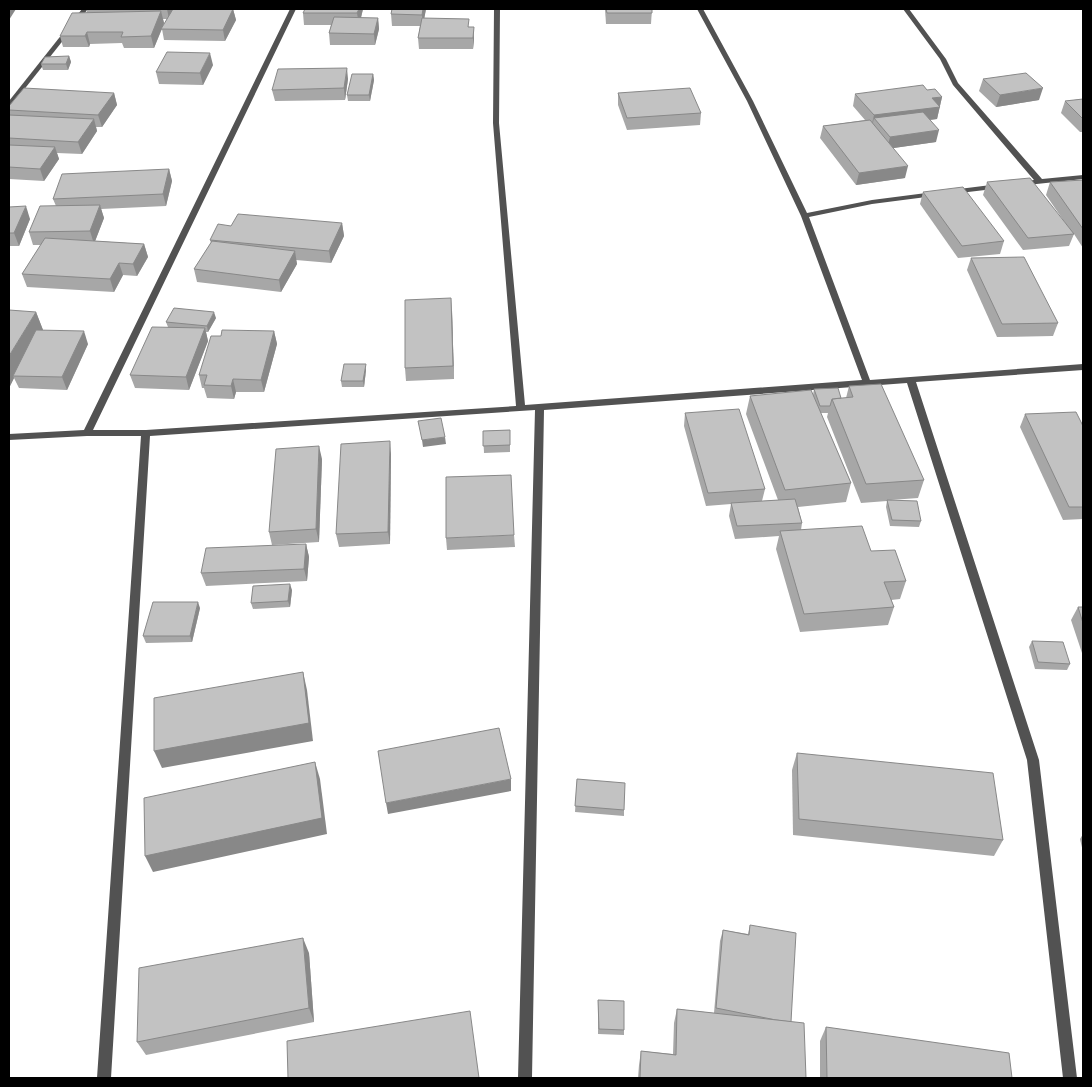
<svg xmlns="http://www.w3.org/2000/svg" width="1092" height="1087" font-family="Barlow,sans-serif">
<rect width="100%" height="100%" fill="#fff"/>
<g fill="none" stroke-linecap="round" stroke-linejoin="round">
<g fill="#525252" fill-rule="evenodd">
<path d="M82,9H88L11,106L9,107V101Z"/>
<path d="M290,9H296L93,430H146L516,406L493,123L494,9H500L499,123L525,405L862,380L801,216L747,101L697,9H703L753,101L807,213L872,200L934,192L938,194L934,196L872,204L809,217L870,380L1083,364V370L916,382L1039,760L1077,1078H1063L1027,760L907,383L544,410L532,1078H518L535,410L150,436L111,1078H97L141,436H87L9,440V434L84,430Z"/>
<path d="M903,9H909L946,59L958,83L1042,179L1083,175V179L1018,186V182L1034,180L953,85L940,59Z"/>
<path d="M999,184L1003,186L1002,188L951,194L947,192L951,190Z"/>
</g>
</g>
<g fill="#a7a7a7" fill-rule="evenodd">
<path d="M86,9H233L236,20L225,41L164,40L162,29L154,48H124L122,43L90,44L89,47H63L60,36L87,12ZM163,19H167L162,28L164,23Z"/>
<path d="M363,9L361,18H378L379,29L375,45H330L329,33L331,25H304L303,13Z"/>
<path d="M392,9H426L424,18L470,27L474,39L473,49H419L418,38L420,26H392L391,14Z"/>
<path d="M605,9H652L651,24H606Z"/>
<path d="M69,56L71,62L68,70H43L41,64Z"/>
<path d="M213,65L203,85L159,84L156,72Z"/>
<path d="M373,74L374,80L370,101H348L347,95Z"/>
<path d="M348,79L345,100L275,101L272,90Z"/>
<path d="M983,79L1039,100L996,107L979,91Z"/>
<path d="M927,90L942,97L937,119L929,120L936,142L893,148L905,178L856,185L820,138L823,126L865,120L853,106L855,94Z"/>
<path d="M114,93L117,105L102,127H96L97,131L82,154L57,153L59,159L44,181L9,179V106Z"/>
<path d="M618,93L701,113L700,125L627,130L618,105Z"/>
<path d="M1083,99V132H1080L1061,113L1065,101Z"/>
<path d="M169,169L172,181L166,206L101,209L104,218L95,241L144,244L148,257L137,276L123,275L114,292L27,287L22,274L41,245H33L29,232L56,206L53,199Z"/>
<path d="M1083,180V248L1074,234L1069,246L1023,250L983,195L987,182L1070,230L1046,195L1050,182Z"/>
<path d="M923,192L1004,241L1000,254L958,258L920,204Z"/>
<path d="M9,207L30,219L19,246H9Z"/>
<path d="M342,223L344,236L331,263L296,260L297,264L281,292L197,282L194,269L211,243L210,240L231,226Z"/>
<path d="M971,258L1058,323L1053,336L997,337L967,270Z"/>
<path d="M452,310L454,379L406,381L405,368Z"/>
<path d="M36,312L43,330L88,344L67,390L19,388L14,378L9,388Z"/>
<path d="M216,318L208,332H206L208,341L189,390L135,388L130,375L168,327L166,322Z"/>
<path d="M274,331L277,344L264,392H236L234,399L207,398L204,388H202L199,375L221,336Z"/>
<path d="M366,370L364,387H342L341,381Z"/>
<path d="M849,386L924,480L918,498L891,500L921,521L919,527L890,526L886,507L887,501L861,503L827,417L828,413H820L851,483L846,502L798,507L802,523L801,530L871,551L906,581L900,599L891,600L894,607L888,625L800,632L776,549L779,536L735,539L729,516L731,504L706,506L684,426L685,413L765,489L762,501L778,500L746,414L750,396L813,395L814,389L841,398H846Z"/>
<path d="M1025,414L1083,426V519L1063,520L1020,427Z"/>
<path d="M510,430V452L484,453L483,431Z"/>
<path d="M391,454L390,544L339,547L336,534Z"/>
<path d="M322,459L319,542L272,545L269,532Z"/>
<path d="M514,535L515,547L447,550L446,538Z"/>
<path d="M306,544L309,557L307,581L206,586L201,573Z"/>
<path d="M292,590L290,607L253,609L251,603Z"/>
<path d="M1078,607H1083V656L1071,620Z"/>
<path d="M200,608L192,642L146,643L143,636Z"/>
<path d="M1032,641L1070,664L1067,670L1035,669L1029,647Z"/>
<path d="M797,753L1003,840L994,856L793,835L792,770Z"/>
<path d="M577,779L624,810V816L575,812Z"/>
<path d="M1083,834V852L1080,839Z"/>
<path d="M750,925L791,1022L806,1078H638L639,1065L641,1051L673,1054L674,1023L677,1009L714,1013L720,941L723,930L748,934Z"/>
<path d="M309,953L314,1022L146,1055L137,1042Z"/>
<path d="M598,1000L624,1030V1035L598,1034Z"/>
<path d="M826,1027L1012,1078H820V1041Z"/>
</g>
<g fill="#888">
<path d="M9,9H16L9,20Z"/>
<path d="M167,9H173L169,19Z"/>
<path d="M233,9L236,20L225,41L223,30Z"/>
<path d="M359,9H363L359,25L357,13Z"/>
<path d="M423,9H426L423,26L422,15Z"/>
<path d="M161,11L164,23L154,48L151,36Z"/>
<path d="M378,18L379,29L375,45L374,34Z"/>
<path d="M474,27V39L473,49V38Z"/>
<path d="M87,32L90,44L89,47L85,36Z"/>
<path d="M210,53L213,65L203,85L200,73Z"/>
<path d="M69,56L71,62L68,70L66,64Z"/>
<path d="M347,68L348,79L345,100L344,88Z"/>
<path d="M373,74L374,80L370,101L369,95Z"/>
<path d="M1043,88L1039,100L996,107L1000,95Z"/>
<path d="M114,93L117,105L102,127L98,115Z"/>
<path d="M942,97L937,119L881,126L874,118L872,127L871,128L874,115L932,98Z"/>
<path d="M94,119L97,131L82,154L78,142Z"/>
<path d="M939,130L936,142L887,149L890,137Z"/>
<path d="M55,147L59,159L44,181L40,169Z"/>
<path d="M908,166L905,178L856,185L859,173Z"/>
<path d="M169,169L172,181L166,206L163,194Z"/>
<path d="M100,205L104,218L94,244L90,231Z"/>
<path d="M26,206L30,219L19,246L14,233Z"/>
<path d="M342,223L344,236L331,263L329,251Z"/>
<path d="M144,244L148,257L137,276L133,264Z"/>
<path d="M295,251L297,264L281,292L279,280Z"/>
<path d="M119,263L123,275L114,292L110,279Z"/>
<path d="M451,298L452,310L454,379L453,366Z"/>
<path d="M36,312L43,330L13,376L14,378L9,388V356Z"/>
<path d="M214,312L216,318L208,332L207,326Z"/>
<path d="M205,328L208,341L189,390L186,377Z"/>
<path d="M84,331L88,344L67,390L62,377Z"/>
<path d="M274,331L277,344L264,392L261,380Z"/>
<path d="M366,364V370L364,387L363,381Z"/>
<path d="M233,379L236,392L234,399L231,386Z"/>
<path d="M445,437L446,444L423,447L422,440Z"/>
<path d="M390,441L391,454L390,544L388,532Z"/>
<path d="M319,446L322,459L319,542L316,529Z"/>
<path d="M306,544L309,557L307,581L304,569Z"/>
<path d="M290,584L292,590L290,607L288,601Z"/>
<path d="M198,602L200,608L192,642L190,636Z"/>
<path d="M303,672L307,690L313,741L162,768L154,751Z"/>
<path d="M315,762L320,779L327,834L153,872L145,856Z"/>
<path d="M511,779V791L388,814L386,803Z"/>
<path d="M303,938L309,953L314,1022L309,1008Z"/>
</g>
<g fill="#c2c2c2" stroke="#888">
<path d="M173,9H233L223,30L161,29Z"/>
<path d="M305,9H359L357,13H303Z"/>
<path d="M392,9H423L422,15L391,14Z"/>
<path d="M606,9H652V13H607Z"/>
<path d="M161,11L151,36L121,37L123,32H87L85,36H60L72,13Z"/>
<path d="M334,17L378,18L374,34L329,33Z"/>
<path d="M422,18L469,19L468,27H474L473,38H418Z"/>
<path d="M167,52L210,53L200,73L156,72Z"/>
<path d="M69,56L66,64H41L45,57Z"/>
<path d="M347,68L344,88L272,90L278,69Z"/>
<path d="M1026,73L1043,88L1000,95L983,79Z"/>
<path d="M352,74H373L369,95H347Z"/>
<path d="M923,85L927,90L935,89L942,97L932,98L940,107L874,115L855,94Z"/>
<path d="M24,88L114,93L98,115L9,110V106Z"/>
<path d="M690,88L701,113L627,118L618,93Z"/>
<path d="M1083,99V119L1065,101Z"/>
<path d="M923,112L939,130L890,137L874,118Z"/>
<path d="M9,115L94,119L78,142L9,138Z"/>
<path d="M870,120L908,166L859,173L823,126Z"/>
<path d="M9,145L55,147L40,169L9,167Z"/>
<path d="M169,169L163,194L53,199L62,174Z"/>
<path d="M1030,178L1074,234L1028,238L987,182Z"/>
<path d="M1083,180V229L1050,182Z"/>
<path d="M963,187L1004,241L962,246L923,192Z"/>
<path d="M100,205L90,231L29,232L40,206Z"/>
<path d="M26,206L14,233H9V207Z"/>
<path d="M238,214L342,223L329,251L210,240L218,224L231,226Z"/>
<path d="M45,238L144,244L133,264L119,263L110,279L22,274Z"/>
<path d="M212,241L295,251L279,280L194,269Z"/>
<path d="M1024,257L1058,323L1002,324L971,258Z"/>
<path d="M451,298L453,366L405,368V300Z"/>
<path d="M174,308L214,312L207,326L166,322Z"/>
<path d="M9,310L36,312L9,356Z"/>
<path d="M152,327L205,328L186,377L130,375Z"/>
<path d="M36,330L84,331L62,377L13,376Z"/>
<path d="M222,330L274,331L261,380L233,379L231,386L204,385L207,375H199L211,336H221Z"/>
<path d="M344,364H366L363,381H341Z"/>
<path d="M881,384L924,480L866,484L832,399L853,397L849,386Z"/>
<path d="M838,388L841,398L832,399L830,406H820L814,389Z"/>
<path d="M811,390L851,483L785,490L750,396Z"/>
<path d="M739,409L765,489L708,493L685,413Z"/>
<path d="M1076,412L1083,426V507H1069L1025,414Z"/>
<path d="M441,418L445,437L422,440L418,421Z"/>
<path d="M510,430V445L483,446V431Z"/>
<path d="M390,441L388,532L336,534L341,444Z"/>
<path d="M319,446L316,529L269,532L276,449Z"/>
<path d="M511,475L514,535L446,538V477Z"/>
<path d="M795,499L802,523L737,526L731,503Z"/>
<path d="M887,500L917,501L921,521L892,520Z"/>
<path d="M862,526L871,551L895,550L906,581L884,582L894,607L804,614L780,531Z"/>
<path d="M306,544L304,569L201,573L206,548Z"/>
<path d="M290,584L288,601L251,603L253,586Z"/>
<path d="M153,602H198L190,636H143Z"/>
<path d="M1078,607H1083V623Z"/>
<path d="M1032,641L1063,642L1070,664L1038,662Z"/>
<path d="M303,672L309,723L154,751V698Z"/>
<path d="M499,728L511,779L386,803L378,751Z"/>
<path d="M797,753L993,773L1003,840L799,819Z"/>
<path d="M315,762L322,818L145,856L144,798Z"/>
<path d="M577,779L625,783L624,810L575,806Z"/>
<path d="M750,925L796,933L791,1022L776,1020L716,1008L723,930L749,935Z"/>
<path d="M303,938L309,1008L137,1042L139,968Z"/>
<path d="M598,1000L624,1001V1030L599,1029Z"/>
<path d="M677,1009L804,1023L806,1078H640L641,1051L676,1055Z"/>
<path d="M470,1011L479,1078H288L287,1041Z"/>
<path d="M826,1027L1009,1053L1012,1078H827Z"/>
</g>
<rect width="1092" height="1087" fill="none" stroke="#000000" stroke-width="20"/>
</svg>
